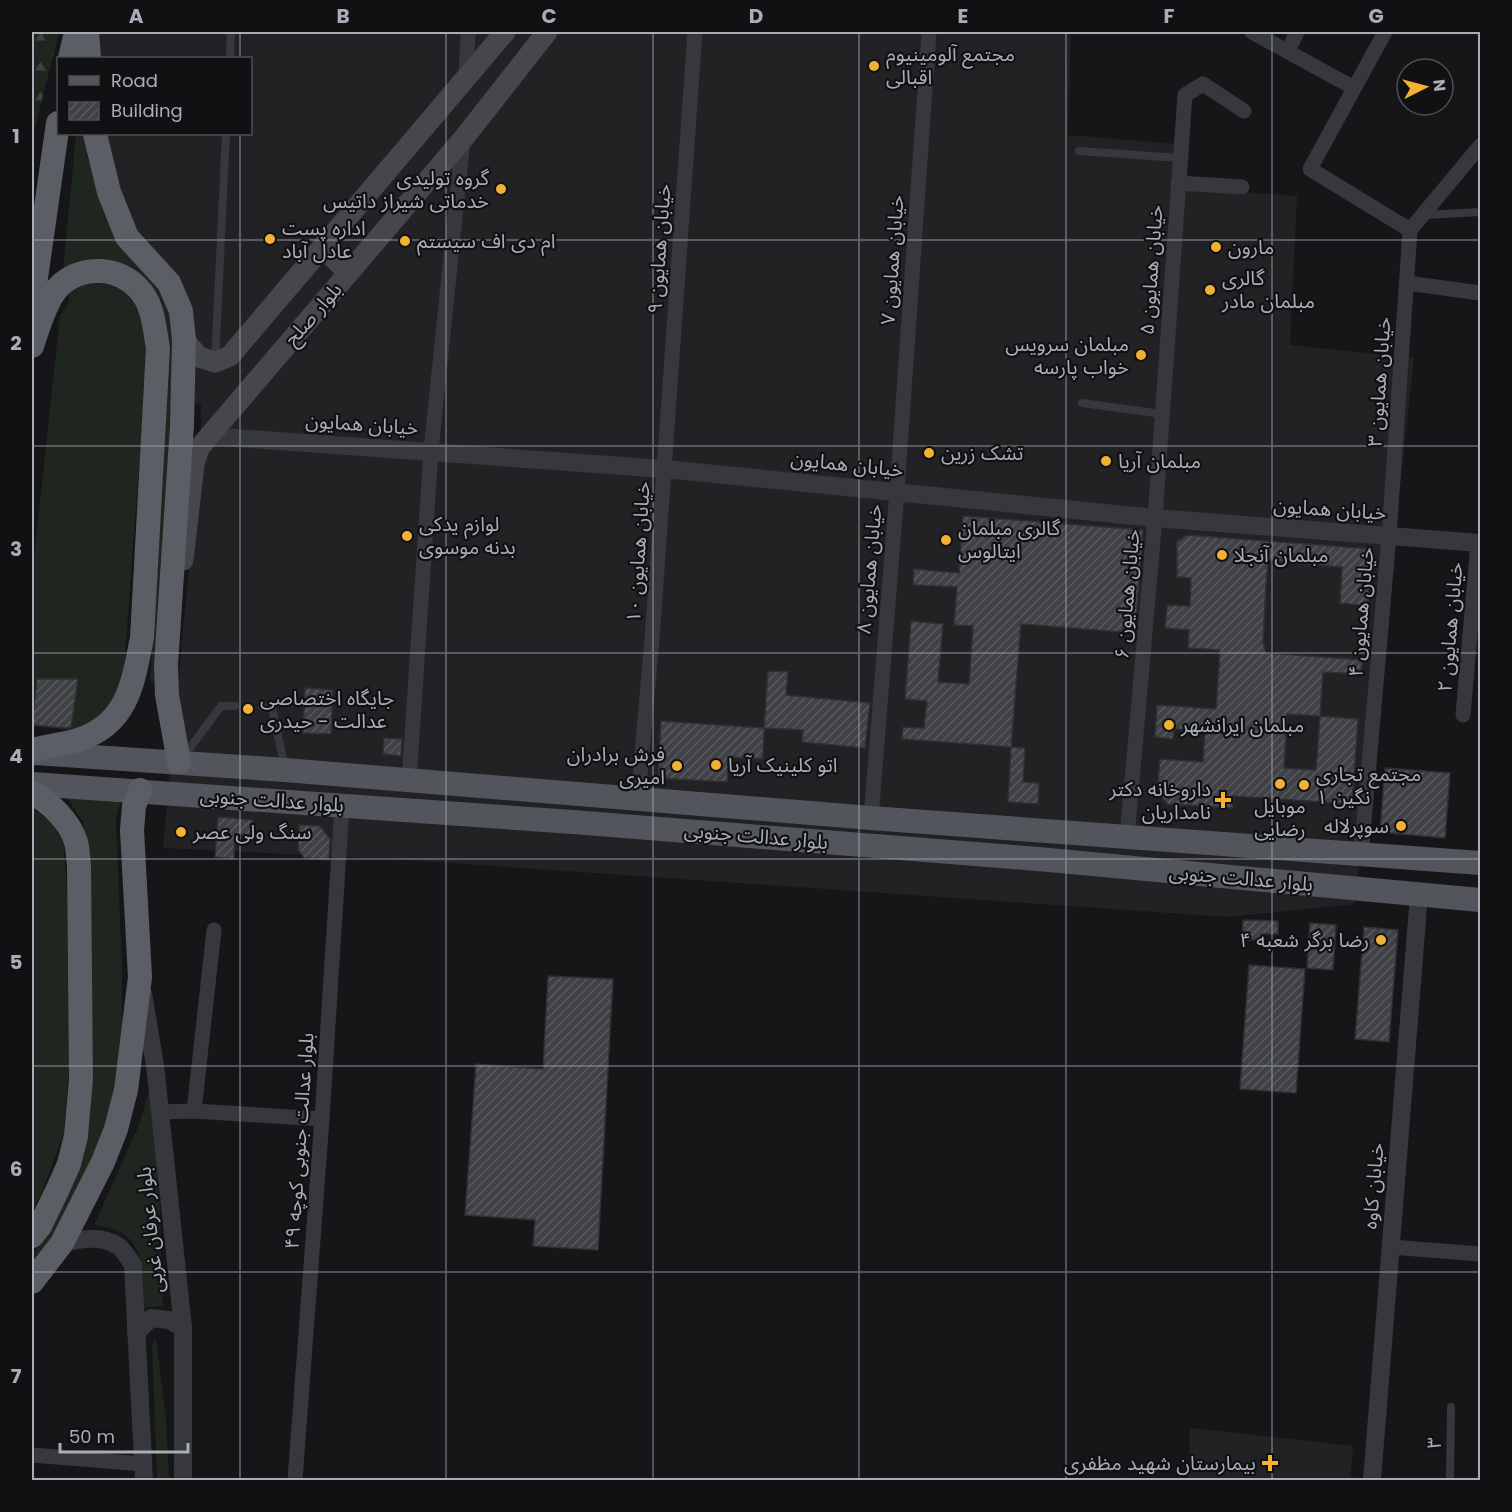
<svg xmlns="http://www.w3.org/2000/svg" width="1512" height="1512" font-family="Poppins,'Noto Sans Arabic',sans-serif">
<defs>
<pattern id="forest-firs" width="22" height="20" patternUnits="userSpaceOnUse" patternTransform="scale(1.5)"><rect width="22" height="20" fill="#1e261f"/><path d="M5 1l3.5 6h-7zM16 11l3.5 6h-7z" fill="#3c433d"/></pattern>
<pattern id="building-hatch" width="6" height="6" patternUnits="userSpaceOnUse" patternTransform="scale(1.5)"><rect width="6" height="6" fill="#404145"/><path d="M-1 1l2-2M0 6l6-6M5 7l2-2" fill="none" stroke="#595a5e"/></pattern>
</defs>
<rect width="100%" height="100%" fill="#161618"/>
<g fill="#222225">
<path d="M82,32H1071L1068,135L1190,145L1186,188L1297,196L1290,345L1414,358L1355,904L1227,917L409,860L163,848L201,434V405L163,396L66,362L76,134H250V58H80Z"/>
<path d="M1190,1428L1353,1446L1350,1480H1188Z"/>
</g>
<g fill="#1e261f">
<path d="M76,134H80L93,178L114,230L166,290L176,317L155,684L150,682L171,333L163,294L130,268L63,271Z"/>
<path d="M96,287C102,287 109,286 115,288C145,296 146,333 147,358L123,683C115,704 102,724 79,729C67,732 44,726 32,725V577L60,315L74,296Z"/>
<path d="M67,798L121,800L116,818L122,969V1034L116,1089L100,1144L58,1229L32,1263V1255L63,1207L79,1169L89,1127L93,1077L90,861L83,822Z"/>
<path d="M32,808L51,822L64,844L67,896L69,1067L64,1133L42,1192L32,1212Z"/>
<path d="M149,1092L156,1097L163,1306L143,1308C143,1281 147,1245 118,1231C111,1228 102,1227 94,1225L139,1125Z"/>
<path d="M156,1339L166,1419L169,1480H157L152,1344Z"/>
</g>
<path fill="url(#forest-firs)" d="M32,32H59L32,139Z"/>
<g fill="url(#building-hatch)" stroke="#303034" stroke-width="1.5" fill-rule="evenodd">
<path d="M963,516L1143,530L1135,633L1021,624L1011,747L902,739L903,727L924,728L927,701L905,699L911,621L943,624L938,682L969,684L973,626L954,625L957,587L913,585L914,569L959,573Z"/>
<path d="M1187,535L1371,549L1368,606L1340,603L1342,567L1268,561L1266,584L1263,642L1266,653L1362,660L1361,674L1323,672L1320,716L1358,719L1352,804L1233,796V808L1167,804L1157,791L1160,759L1203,762L1205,731L1174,729L1173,739L1155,737L1157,705L1216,709L1220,650L1188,648L1189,630L1165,628L1167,605L1190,606L1191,578L1177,577V542ZM1287,714L1320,716L1316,770L1284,768Z"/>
<path d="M768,671L788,672L786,695L870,703L865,748L802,742L803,730L764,728L763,759L729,757L727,782L658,778L661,721L764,728Z"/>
<path d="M37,679H78L71,727L66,728L32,725Z"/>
<path d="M305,688L333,690L331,734L303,733Z"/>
<path d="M384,738L402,739L401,756L383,754Z"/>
<path d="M1011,747L1025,748L1023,782L1039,783L1038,804L1008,802Z"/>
<path d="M1385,768L1450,773L1445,838L1380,832Z"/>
<path d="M218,817L253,820L252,835L235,834L234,859L215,857Z"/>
<path d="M299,825L320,826L330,839L329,860L304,858L298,849Z"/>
<path d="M1243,920L1278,921V934H1262V940H1242Z"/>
<path d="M1310,923L1336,925L1333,970L1307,968Z"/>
<path d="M1364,927L1398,930L1389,1042L1355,1039Z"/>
<path d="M1249,965L1305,969L1296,1093L1240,1089Z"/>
<path d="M548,976L613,979L598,1250L533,1246L535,1220L465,1215L476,1064L543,1069Z"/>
</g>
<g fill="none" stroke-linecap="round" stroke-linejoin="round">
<g stroke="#37383d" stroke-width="8">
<path d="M230,58L231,32"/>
<path d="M1079,151L1180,158"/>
<path d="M1425,215L1480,212"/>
<path d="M215,361L226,134"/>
<path d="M1082,403L1162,414"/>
<path d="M262,707L272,708L285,768"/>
<path d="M184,756L221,706H235"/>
<path d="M1450,1480L1451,1407"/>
</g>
<g stroke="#37383d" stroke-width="15">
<path d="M1252,32L1354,88"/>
<path d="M1385,32L1310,169L1410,230"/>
<path d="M1288,51L1297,32"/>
<path d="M466,78L468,32"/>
<path d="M1178,183L1242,187"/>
<path d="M1410,230L1480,146"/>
<path d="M1407,283L1480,293"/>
<path d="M1463,715L1478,543"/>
<path d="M409,781L431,451L463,139"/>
<path d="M638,799L652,639L695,32"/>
<path d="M871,818L897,491L929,32"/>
<path d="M1127,838L1155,518L1185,95L1203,84L1244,111"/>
<path d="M1361,855L1389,536L1410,230"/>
<path d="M194,1111L214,930"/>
<path d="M160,1112L194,1111L322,1119"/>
<path d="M1391,1247L1480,1254"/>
<path d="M32,1455L143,1464"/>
<path d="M295,1480L322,1119L342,805"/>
</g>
<g stroke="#37383d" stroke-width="18">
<path d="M208,436L665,469L1155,518L1480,543"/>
<path d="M143,993L155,1065L183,1328V1480"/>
<path d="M62,1243C81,1239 101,1235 118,1246C124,1250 129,1259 133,1265L144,1480"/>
<path d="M136,1333L151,1318L169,1320L183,1328"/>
<path d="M1372,1480L1419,895"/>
</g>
<g stroke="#45474d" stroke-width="21">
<path d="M323,247L348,273"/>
<path d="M184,340L199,357L215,362L230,356L505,32"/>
<path d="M183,560L194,464L199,448L463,139L547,32"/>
</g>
<g stroke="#53555c" stroke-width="24">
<path d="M35,753L285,770L871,818L1480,863"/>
<path d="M32,784L573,822L1038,859L1480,900"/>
</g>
<g stroke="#5b5e65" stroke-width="24">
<path d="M87,32L89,58"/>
<path d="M70,58L76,32"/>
<path d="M95,134L109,192L127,237L169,283L181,311L184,340L182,425L166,665L167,695L179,762"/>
<path d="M32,325L34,292L58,123"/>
<path d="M32,346C38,329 43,309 53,294C75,261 127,264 146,299C154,313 155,332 158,348L142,638C133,681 129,722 81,739C66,744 48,746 32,750"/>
<path d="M32,793C50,802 70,822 76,842C78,850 78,858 79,866L81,1079L76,1136L69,1164L57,1191L40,1226L32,1236"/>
<path d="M32,1282L62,1243L103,1162L116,1129L126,1090L140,977L132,830L134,806L140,790"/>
</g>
</g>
<path fill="none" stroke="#a8adb8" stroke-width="1.5" stroke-opacity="0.55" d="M240,32V58M446,32V1480M653,32V1480M859,32V1480M1066,32V1480M1272,32V1480M240,134V1480M32,240H1480M32,446H1480M32,653H1480M32,859H1480M32,1066H1480M32,1272H1480"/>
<g fill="#f2b134" stroke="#111113" stroke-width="2">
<circle cx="874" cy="66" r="6"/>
<circle cx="501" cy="189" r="6"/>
<circle cx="270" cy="239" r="6"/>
<circle cx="405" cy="241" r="6"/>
<circle cx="1216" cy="247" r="6"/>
<circle cx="1210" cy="290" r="6"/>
<circle cx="1141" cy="355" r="6"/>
<circle cx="929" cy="453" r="6"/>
<circle cx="1106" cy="461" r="6"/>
<circle cx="407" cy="536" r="6"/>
<circle cx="946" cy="540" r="6"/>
<circle cx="1222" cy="555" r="6"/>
<circle cx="248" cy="709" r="6"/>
<circle cx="1169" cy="725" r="6"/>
<circle cx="716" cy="765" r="6"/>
<circle cx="677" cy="766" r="6"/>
<circle cx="1280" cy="784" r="6"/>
<circle cx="1304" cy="785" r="6"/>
<path d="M1220 791h6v6h6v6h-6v6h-6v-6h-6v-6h6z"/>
<circle cx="1401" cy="826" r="6"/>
<circle cx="181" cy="832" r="6"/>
<circle cx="1381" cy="940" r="6"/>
<path d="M1267 1454h6v6h6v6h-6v6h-6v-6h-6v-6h6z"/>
</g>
<g text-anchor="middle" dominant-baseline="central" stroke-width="4.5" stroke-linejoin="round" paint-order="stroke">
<g font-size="20" fill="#a8adb8" stroke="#111113" text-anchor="start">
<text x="886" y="54">مجتمع آلومینیوم<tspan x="886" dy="23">اقبالی</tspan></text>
<text x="489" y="178" text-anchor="end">گروه تولیدی<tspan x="489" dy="23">خدماتی شیراز داتیس</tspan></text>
<text x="282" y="228">اداره پست<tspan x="282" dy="23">عادل آباد</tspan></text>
<text x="417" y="241">ام دی اف سیستم</text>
<text x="1228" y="247">مارون</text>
<text x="1222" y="278">گالری<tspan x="1222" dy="23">مبلمان مادر</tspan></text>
<text x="1129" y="344" text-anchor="end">مبلمان سرویس<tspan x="1129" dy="23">خواب پارسه</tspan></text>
<text x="941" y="453">تشک زرین</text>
<text x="1118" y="461">مبلمان آریا</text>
<text x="419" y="524">لوازم یدکی<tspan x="419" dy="23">بدنه موسوی</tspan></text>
<text x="958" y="528">گالری مبلمان<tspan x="958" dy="23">ایتالوس</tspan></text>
<text x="1234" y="555">مبلمان آنجلا</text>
<text x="260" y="698">جایگاه اختصاصی<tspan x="260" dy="23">عدالت - حیدری</tspan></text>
<text x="1181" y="725">مبلمان ایرانشهر</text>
<text x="665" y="754" text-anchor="end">فرش برادران<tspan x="665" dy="23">امیری</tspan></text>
<text x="728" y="765">اتو کلینیک آریا</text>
<text x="1316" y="774">مجتمع تجاری<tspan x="1316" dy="23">نگین ۱</tspan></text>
<text x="1211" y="789" text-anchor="end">داروخانه دکتر<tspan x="1211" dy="23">نامداریان</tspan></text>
<text x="1280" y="806" text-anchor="middle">موبایل<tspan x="1280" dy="23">رضایی</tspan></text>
<text x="1389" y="826" text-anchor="end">سوپرلاله</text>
<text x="193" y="832">سنگ ولی عصر</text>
<text x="1369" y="940" text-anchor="end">رضا برگر شعبه ۴</text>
<text x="1256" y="1463" text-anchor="end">بیمارستان شهید مظفری</text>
</g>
<g font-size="20" fill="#a8adb8" stroke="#111113">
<text transform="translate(659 249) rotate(-86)">خیابان همایون ۹</text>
<text transform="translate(892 260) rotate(-86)">خیابان همایون ۷</text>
<text transform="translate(1151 270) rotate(-86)">خیابان همایون ۵</text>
<text transform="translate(313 314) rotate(-49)">بلوار صلح</text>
<text transform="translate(1379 382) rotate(-86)">خیابان همایون ۳</text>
<text transform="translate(362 424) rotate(4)">خیابان همایون</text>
<text transform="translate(847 464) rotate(6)">خیابان همایون</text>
<text transform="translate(1330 509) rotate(4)">خیابان همایون</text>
<text transform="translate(638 552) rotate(-86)">خیابان همایون ۱۰</text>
<text transform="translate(869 569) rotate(-85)">خیابان همایون ۸</text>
<text transform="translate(1127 594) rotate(-85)">خیابان همایون ۶</text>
<text transform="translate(1361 612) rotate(-85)">خیابان همایون ۴</text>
<text transform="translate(1450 627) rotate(-85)">خیابان همایون ۲</text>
<text transform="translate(272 800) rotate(4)">بلوار عدالت جنوبی</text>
<text transform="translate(756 836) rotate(5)">بلوار عدالت جنوبی</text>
<text transform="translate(1241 878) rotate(5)">بلوار عدالت جنوبی</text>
<text transform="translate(299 1141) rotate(-86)">بلوار عدالت جنوبی کوچه ۴۹</text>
<text transform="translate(1373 1186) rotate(-85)">خیابان کاوه</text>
<text transform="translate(150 1230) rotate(-96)">بلوار عرفان غربی</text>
<text transform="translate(1434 1443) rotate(-89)">۳</text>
</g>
</g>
<rect width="1512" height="1512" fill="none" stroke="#111113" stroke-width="66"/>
<rect x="57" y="57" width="195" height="78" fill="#111113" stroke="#4d4f55" stroke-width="1.5"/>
<rect x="69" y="76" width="30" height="9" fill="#53555c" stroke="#4d4f55" stroke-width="1.5"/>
<text x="111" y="87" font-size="18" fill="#a8adb8">Road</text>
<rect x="69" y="102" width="30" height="18" fill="url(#building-hatch)" stroke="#4d4f55" stroke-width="1.5"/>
<text x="111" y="117" font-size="18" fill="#a8adb8">Building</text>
<g transform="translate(1425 87) rotate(84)"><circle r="28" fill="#111113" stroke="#4d4f55" stroke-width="1.5"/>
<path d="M0-4.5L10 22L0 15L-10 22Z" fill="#f2b134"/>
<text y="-9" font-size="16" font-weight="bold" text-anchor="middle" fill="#a8adb8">N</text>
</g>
<path d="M60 1443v9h128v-9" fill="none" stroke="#a8adb8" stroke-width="3"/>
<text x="69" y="1443" font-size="18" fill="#a8adb8" stroke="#111113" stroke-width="4.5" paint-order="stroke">50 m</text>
<rect x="33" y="33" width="1446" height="1446" fill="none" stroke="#a8adb8" stroke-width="2"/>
<g font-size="20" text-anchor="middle" font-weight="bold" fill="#a8adb8">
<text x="136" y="23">A</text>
<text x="343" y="23">B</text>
<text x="549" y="23">C</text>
<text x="756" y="23">D</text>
<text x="963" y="23">E</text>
<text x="1169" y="23">F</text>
<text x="1376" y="23">G</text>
<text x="16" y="143">1</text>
<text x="16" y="350">2</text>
<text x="16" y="556">3</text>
<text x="16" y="763">4</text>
<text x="16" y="969">5</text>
<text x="16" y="1176">6</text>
<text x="16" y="1383">7</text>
</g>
</svg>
